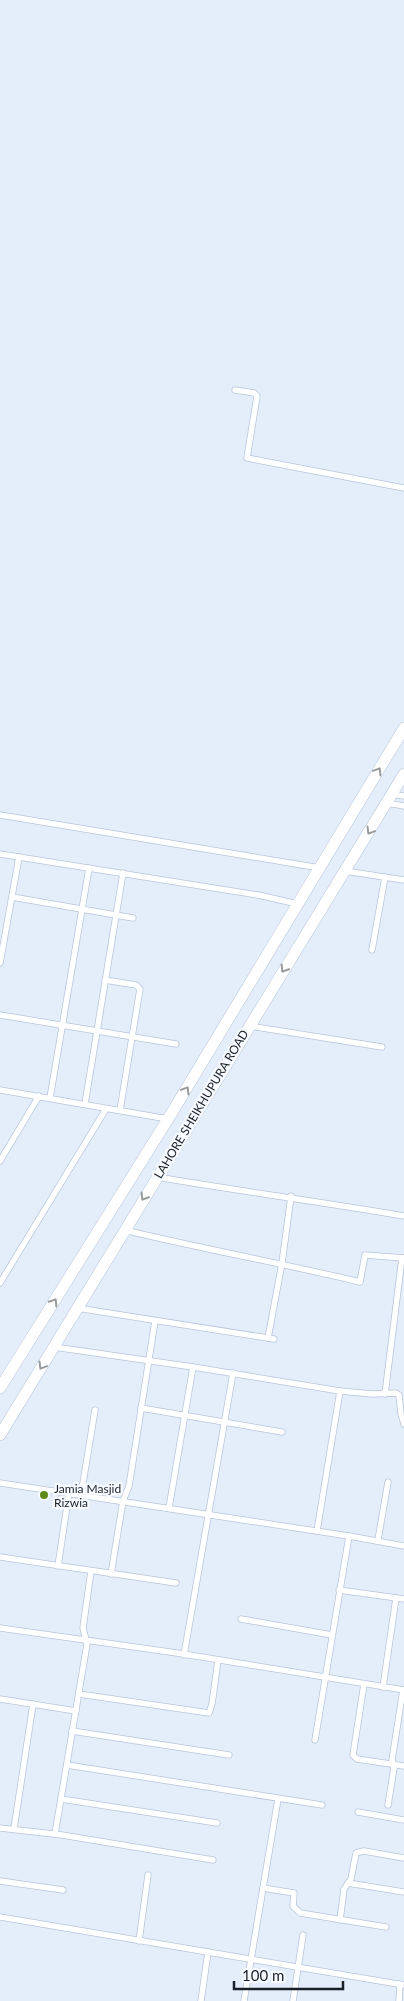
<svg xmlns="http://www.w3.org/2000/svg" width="404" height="2001" font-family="Lato,sans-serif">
<rect width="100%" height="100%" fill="#e4eefb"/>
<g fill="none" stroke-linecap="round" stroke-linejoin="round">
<defs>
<g id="street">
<path d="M235,390L254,393L257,396L247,458L404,488"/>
<path d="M392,794L404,796"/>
<path d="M387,803L404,806"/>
<path d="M0,815L320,868"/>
<path d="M0,854L258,895L298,904"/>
<path d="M345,871L404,880"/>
<path d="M12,897L133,918"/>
<path d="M372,950L385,877"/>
<path d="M0,963L19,857"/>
<path d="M105,980L136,985L140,989L120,1110"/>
<path d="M0,1015L176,1044"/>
<path d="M249,1026L382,1047"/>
<path d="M0,1090L168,1119"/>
<path d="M50,1098L89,868"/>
<path d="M85,1104L123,873"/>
<path d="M0,1161L39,1096"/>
<path d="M157,1177C239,1191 322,1202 404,1216"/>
<path d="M124,1230C203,1249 281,1263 360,1282L365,1255L404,1258"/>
<path d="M0,1283L106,1109"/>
<path d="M77,1308L274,1339"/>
<path d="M268,1338L282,1263L291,1196"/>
<path d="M54,1347L193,1367L340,1391L372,1394L396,1393L399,1395L401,1414L404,1424"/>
<path d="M385,1394L402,1258"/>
<path d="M141,1408L282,1432"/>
<path d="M0,1483L349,1536L404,1546"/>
<path d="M81,1495L95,1410"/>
<path d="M169,1508L193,1367"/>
<path d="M317,1531L340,1391"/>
<path d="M378,1540L388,1482"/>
<path d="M0,1557L176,1583"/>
<path d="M58,1566L69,1493"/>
<path d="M111,1574L123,1501L129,1486L155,1321"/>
<path d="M339,1590L404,1599"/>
<path d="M241,1619L332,1635"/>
<path d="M0,1628L177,1653L404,1690"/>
<path d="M184,1655L233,1373"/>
<path d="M364,1684L353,1755L357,1759L404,1766"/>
<path d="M383,1687L396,1598"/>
<path d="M79,1694L209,1713L212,1704L218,1660"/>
<path d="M0,1699L76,1711"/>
<path d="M72,1731L229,1755"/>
<path d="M315,1740L349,1536"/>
<path d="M67,1765L322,1805"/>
<path d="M61,1799L217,1823"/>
<path d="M388,1805L394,1768L392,1760L403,1690"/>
<path d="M358,1812L404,1820"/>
<path d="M0,1828L62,1835L213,1860"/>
<path d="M14,1829L33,1704"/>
<path d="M55,1834L87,1644L83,1628L91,1571"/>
<path d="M0,1881L63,1890"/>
<path d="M348,1883L404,1892"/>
<path d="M263,1888L294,1893L293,1906L300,1913L386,1927"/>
<path d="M0,1917L404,1985"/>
<path d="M340,1920L344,1889L351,1879L356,1853L364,1851L404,1858"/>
<path d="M139,1941L148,1875"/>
<path d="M201,2001L208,1952"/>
<path d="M244,2001L278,1799"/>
<path d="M293,2001L303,1935"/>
<path d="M399,2001L400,1984"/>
</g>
<g id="highway">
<path d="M0,1388L168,1119L404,728"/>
<path d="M0,1435L404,774"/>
</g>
</defs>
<use href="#street" stroke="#b5c5da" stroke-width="7"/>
<use href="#highway" stroke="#b5c5da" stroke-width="12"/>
<use href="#street" stroke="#fff" stroke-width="5.5"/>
<use href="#highway" stroke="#fff" stroke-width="11"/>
</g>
<defs><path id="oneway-chevron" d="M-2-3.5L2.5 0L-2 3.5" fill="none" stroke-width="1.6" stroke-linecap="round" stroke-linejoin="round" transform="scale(1.25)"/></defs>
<g stroke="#989b9e">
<use href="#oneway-chevron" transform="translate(378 771) rotate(-59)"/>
<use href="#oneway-chevron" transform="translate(370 831) rotate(121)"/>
<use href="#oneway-chevron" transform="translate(284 969) rotate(122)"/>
<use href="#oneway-chevron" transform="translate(186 1090) rotate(-59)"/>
<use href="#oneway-chevron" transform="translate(144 1197) rotate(122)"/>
<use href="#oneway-chevron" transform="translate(54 1302) rotate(-58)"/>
<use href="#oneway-chevron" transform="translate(42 1366) rotate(121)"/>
</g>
<circle fill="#608a18" stroke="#f7fbff" stroke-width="2" cx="44" cy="1495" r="5"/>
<g text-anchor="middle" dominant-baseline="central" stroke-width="4.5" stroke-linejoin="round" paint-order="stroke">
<g font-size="12" fill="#192027" stroke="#f7fbff">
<text transform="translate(201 1104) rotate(-59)">LAHORE SHEIKHUPURA ROAD</text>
</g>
<g font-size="12" fill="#192027" stroke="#f7fbff" text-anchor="start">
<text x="54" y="1488">Jamia Masjid<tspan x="54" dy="14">Rizwia</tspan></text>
</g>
</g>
<path d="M234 1981v8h109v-8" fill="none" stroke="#192027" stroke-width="2.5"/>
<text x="242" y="1981" font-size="15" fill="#192027" stroke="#f7fbff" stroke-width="4" paint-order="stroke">100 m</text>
</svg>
